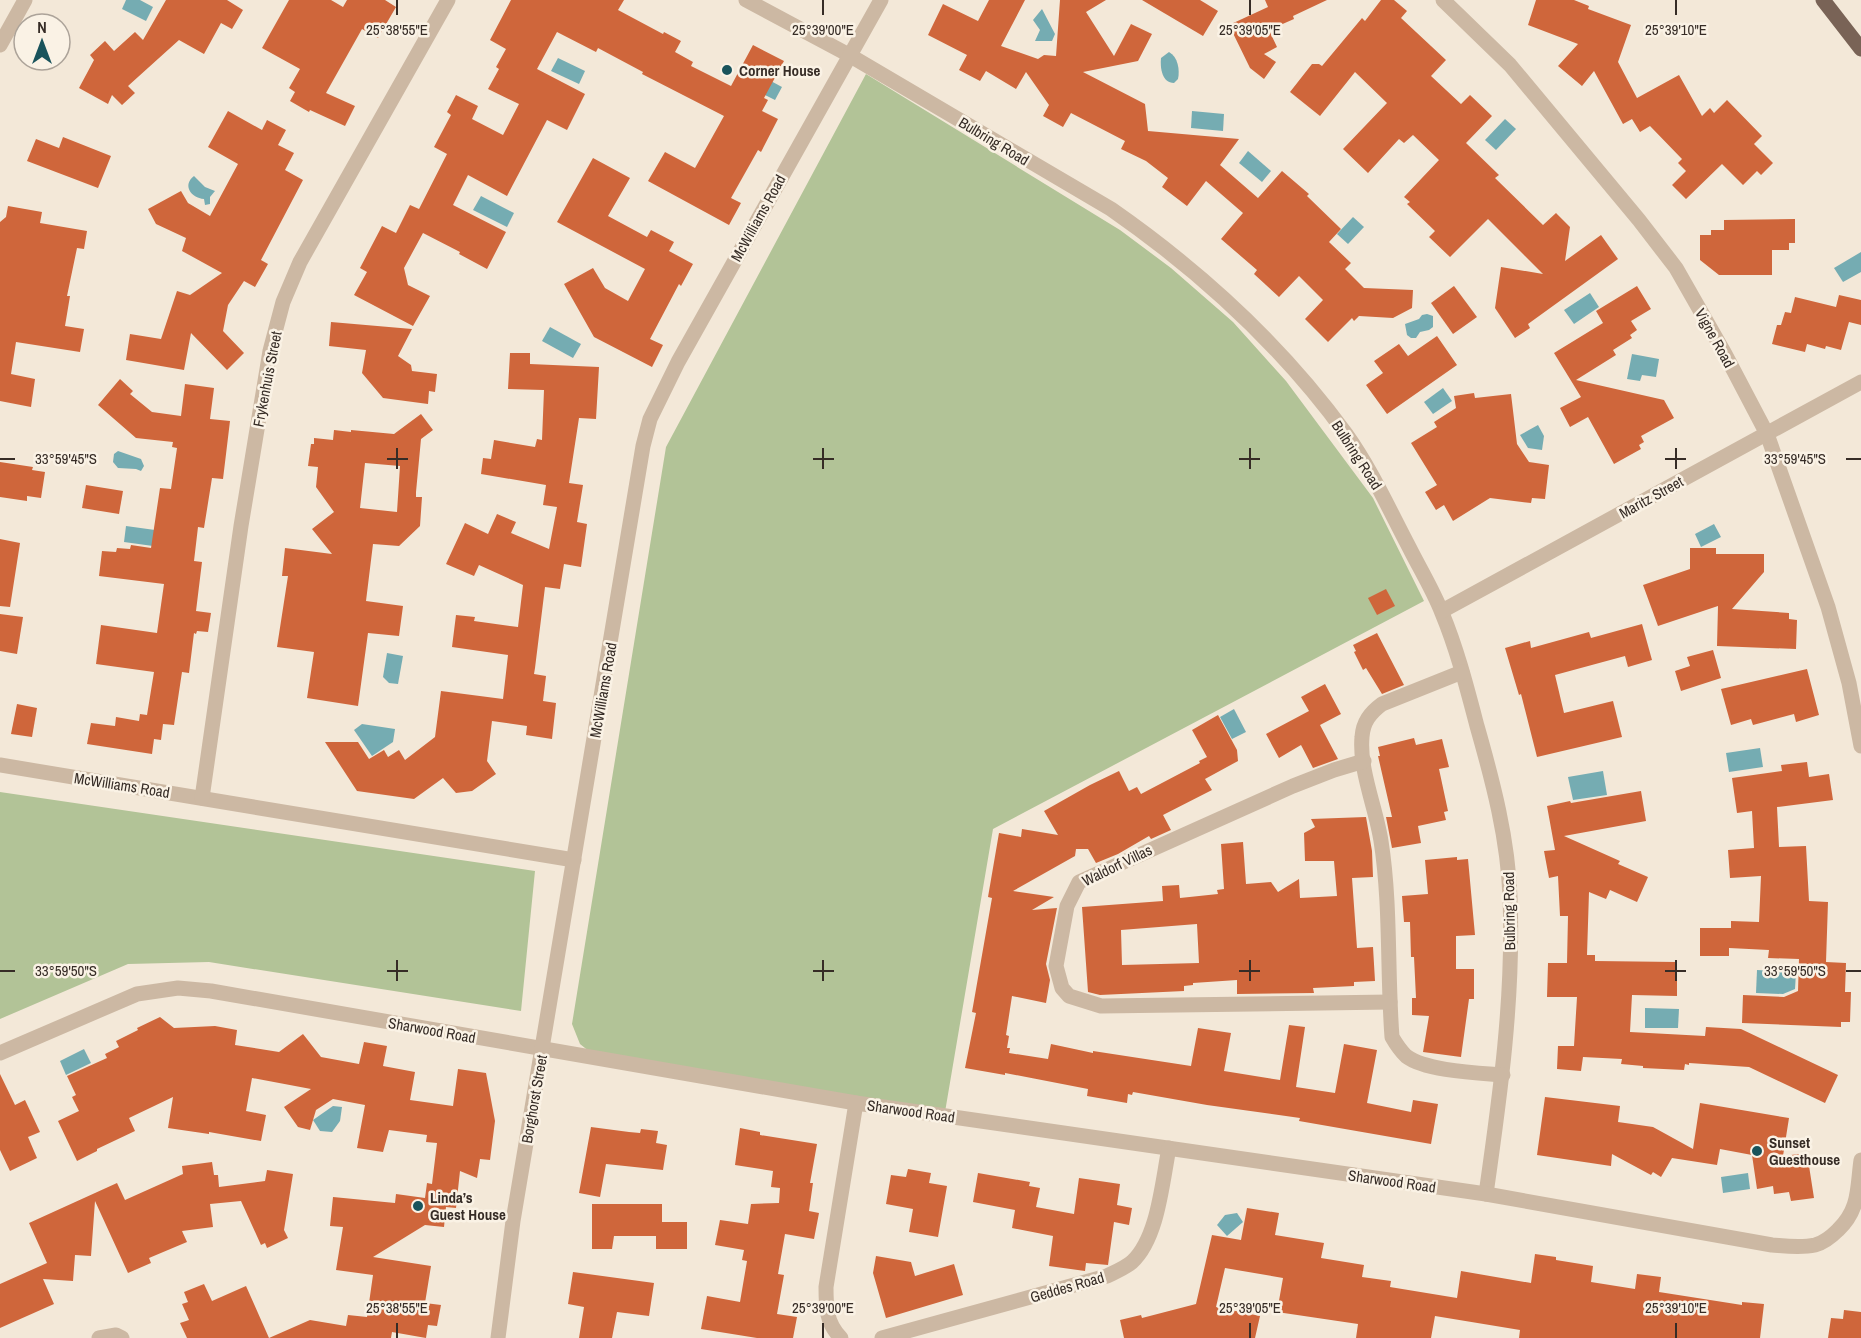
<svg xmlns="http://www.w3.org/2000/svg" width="1861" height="1338" font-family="'Archivo Narrow',sans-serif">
<rect width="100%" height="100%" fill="#f3e8d8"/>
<g fill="#b2c397">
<path d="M866,74L1120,230L1171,268L1233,322L1286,381L1373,498L1424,601L993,829L945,1112L595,1056L580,1044L572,1024L666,447Z"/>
<path d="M0,792L535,871L521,1011L209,962L128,964L0,1019Z"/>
</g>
<g fill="#75acb2">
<path d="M126,0H140L153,7L146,21L122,9Z"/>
<path d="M1042,9L1055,34L1052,41H1035L1040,30L1033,20Z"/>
<path d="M1169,52C1178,57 1180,70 1178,79L1174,83C1162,83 1160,68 1161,58Z"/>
<path d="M558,58L585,71L579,84L551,71Z"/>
<path d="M758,74L782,87L775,100L751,88Z"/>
<path d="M1192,111L1224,114L1223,131L1191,128Z"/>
<path d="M1505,119L1516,129L1496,150L1485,140Z"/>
<path d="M1248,151L1271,171L1262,182L1239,163Z"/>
<path d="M194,176L205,187L215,191L210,197V204L205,205L204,199C191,198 182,185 194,176Z"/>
<path d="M481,196L514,213L507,227L473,210Z"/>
<path d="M1353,217L1364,227L1348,244L1337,234Z"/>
<path d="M1861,252V272L1843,282L1834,268Z"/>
<path d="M1590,293L1599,307L1574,324L1564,310Z"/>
<path d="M1427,314L1433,316V327L1429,330L1420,332L1416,338H1411L1407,335L1405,324L1419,319L1422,315Z"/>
<path d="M550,327L581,344L573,358L542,341Z"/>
<path d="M1632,354L1659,359L1656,377L1642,375L1640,381L1627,379Z"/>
<path d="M1443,388L1452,401L1433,414L1424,402Z"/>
<path d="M1538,425L1544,436L1542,450L1528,448L1520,435Z"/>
<path d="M118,451L141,459L144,466L141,471L136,469L118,468L113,462L114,454Z"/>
<path d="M1714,524L1721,537L1701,547L1695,534Z"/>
<path d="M126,526L155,530L153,546L124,542Z"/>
<path d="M387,653L403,656L398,684L389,683L383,677Z"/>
<path d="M1234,709L1246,732L1232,739L1220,717Z"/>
<path d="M362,724L395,729L393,742L372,756L354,730Z"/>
<path d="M1760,748L1763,767L1729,772L1726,753Z"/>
<path d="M1603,771L1607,795L1573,800L1568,777Z"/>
<path d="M1757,970L1796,972L1795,989L1783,994L1756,993Z"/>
<path d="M1645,1008L1679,1009L1678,1028H1645Z"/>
<path d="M84,1049L91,1063L66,1075L60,1061Z"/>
<path d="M333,1106L342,1107L340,1121L332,1132L320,1131L313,1120Z"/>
<path d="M1748,1173L1750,1189L1723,1193L1721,1177Z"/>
<path d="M1237,1213L1243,1222L1227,1236L1217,1225L1225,1215Z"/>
</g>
<g fill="#cf663b" fill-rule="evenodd">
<path d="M166,0H227L243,10L232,29L221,23L204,54L179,40L128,86L135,93L122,105L112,95L108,104L79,88L94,60L90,55L105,41L114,51L135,32L143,40Z"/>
<path d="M289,0H331L343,7L347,0H385L396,7L378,38L362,29L326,93L355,106L345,126L310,110L309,112L290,101L295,92L289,88L300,69L262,48Z"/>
<path d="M511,0H624L618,10L663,34L664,32L681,41L675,52L693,62L691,66L731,86L753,45L784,61L764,98L768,100L762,111L778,119L761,152L758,150L731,198L741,203L729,225L648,181L665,152L695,168L724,116L642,74L643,72L598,48L596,52L557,32L537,69L585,94L567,130L547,120L507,196L468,175L453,205L506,232L487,269L459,254L460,252L423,233L404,268L408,285L430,296L413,326L354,295L367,272L360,268L382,226L396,233L410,205L419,209L447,154L434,147L451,115L447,112L456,95L478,106L472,119L503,135L519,104L488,89L499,69L496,67L506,49L490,40Z"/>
<path d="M989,0H1025L1001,46L1038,59L1044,55L1056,56L1060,0H1106L1086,12L1114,56L1131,24L1152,34L1138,61L1083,72L1145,104L1148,131L1239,139L1220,165L1258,198L1282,171L1309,194L1307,196L1341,229L1329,242L1351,263L1345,269L1364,288L1413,290L1412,308L1393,318L1359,316L1354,321L1352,318L1328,342L1305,319L1323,300L1299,276L1279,297L1254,274L1257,270L1221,239L1243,213L1206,181L1187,206L1162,187L1168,178L1146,161L1121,149L1125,141L1071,113L1063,127L1043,116L1049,105L1026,72L1016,89L986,71L980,81L959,70L967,55L928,35L943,4L978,21Z"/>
<path d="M1142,0H1200L1218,11L1203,36Z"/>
<path d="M1265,0H1327L1293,16L1294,19L1269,30L1277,47L1264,54L1276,62L1264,79L1250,68L1229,25L1268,7Z"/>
<path d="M1381,0H1394L1407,11L1401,18L1446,60L1431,76L1461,104L1470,95L1492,116L1466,143L1499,175L1495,178L1543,225L1556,213L1570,227L1565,261L1601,235L1618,259L1528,324L1530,328L1515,338L1495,308L1501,267L1543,274L1488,219L1450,257L1429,237L1435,231L1407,204L1410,202L1404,197L1439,160L1413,135L1404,143L1399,139L1368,173L1343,149L1387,103L1355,72L1320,116L1290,92L1312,64H1319L1322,66L1362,18L1365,21Z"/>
<path d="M1536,0H1574L1589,6L1588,9L1631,25L1618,62L1637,98L1679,75L1702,116L1710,108L1714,113L1727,100L1762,136L1754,144L1773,163L1761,175L1757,171L1743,185L1722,164L1686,199L1672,185L1686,171L1678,163L1682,159L1650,126L1640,132L1632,119L1623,124L1594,71L1582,86L1558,66L1578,44L1528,25Z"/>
<path d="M228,111L262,130L267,120L286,130L278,145L294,153L285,170L303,180L261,260L268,264L255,287L244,281L228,305L223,331L244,353L227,370L191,333L184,370L126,360L130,334L161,339L177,291L190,295L222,273L182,251L186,238L156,224L148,209L181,191L188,203L210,216L238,164L208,147Z"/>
<path d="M63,137L111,156L98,188L27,161L36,139L59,148Z"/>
<path d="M593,158L630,178L608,216L647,237L651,230L674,242L669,251L693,264L681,286L679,284L650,339L663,345L652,367L594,337L564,284L593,268L605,288L628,301L645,269L557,222Z"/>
<path d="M8,206L42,212L40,223L87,231L84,249L77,248L67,296H70L65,326L84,329L80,352L16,342L11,374L35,379L31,407L0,401V222L6,217Z"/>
<path d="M1795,219V243H1789V250H1772V275H1719L1700,260V235H1711V230H1724V220Z"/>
<path d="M1454,286L1477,317L1453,334L1431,303Z"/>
<path d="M1637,286L1651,309L1631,321L1637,330L1630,335L1632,338L1613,350L1616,355L1576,380L1664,400L1674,418L1641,436L1644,442L1639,445L1641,449L1614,464L1588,417L1570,427L1560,408L1581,397L1554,353L1603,323L1596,311Z"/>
<path d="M1839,295L1861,300V325L1849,322L1841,350L1826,346L1825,349L1807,344L1805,352L1772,344L1777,325H1781L1785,312L1791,313L1795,297L1836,307Z"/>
<path d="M331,322L412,329L398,356L411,365L412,371L437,374L435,392L429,391L428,404L383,398L362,373L366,350L329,346Z"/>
<path d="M1437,336L1457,365L1387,414L1366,385L1383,373L1374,361L1399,344L1408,356Z"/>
<path d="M510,353H530V364L599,367L596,419L579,418L569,483L583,485L577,522L587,524L581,567L564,564L560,589L545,587L535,668L534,674L546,676L543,701L556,703L552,739L526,735L527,726L492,721L487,761L496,774L472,791L456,793L443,778L414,799L357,791L325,742H358L369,759L384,750L388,757L399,750L405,760L435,737L441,691L503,699L508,655L452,647L456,615L475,617L474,621L518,627L523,585L479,565L474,576L446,564L465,523L488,534L497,514L516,522L511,533L549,549L557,507L543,505L546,485L481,474L483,458L491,459L494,440L535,447L537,439L542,440L544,390L508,389Z"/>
<path d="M120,379L133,391L130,394L152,412L181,416L185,384L214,388L210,419L230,421L223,479L212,478L204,528L198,527L194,561L202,562L196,611L211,613L208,632L197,631L196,634L194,633L189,673L182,672L174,725L163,724L161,740L154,739L152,754L87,744L91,723L115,726L116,717L139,721L140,714L147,715L154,672L96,664L101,625L157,633L164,584L99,576L102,551L116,552L117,548L130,549L131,545L151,548L160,488L171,489L177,448L172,447L173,442L136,438L98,405Z"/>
<path d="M1474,393L1475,398L1511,394L1517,444L1529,462L1549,465L1545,499L1532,498L1531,503L1490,498L1453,521L1444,505L1436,510L1425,492L1437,485L1411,443L1437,427L1434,422L1456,408L1454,396Z"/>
<path d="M421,414L433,430L421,439L416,492V497H422L420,526L399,546L373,544L366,601L403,606L399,636L368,633L358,706L307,698L314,652L277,647L288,576H282L285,548L332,554L312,529L334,512L316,487L318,467L308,466L311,444H314V438L333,440L334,430L351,432V430L394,434ZM365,463L400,466L397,512L360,508Z"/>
<path d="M0,462L33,467L32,470L45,472L41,498L27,496V501L0,497Z"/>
<path d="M86,485L123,491L119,514L82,508Z"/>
<path d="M0,539L20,543L10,607L0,606Z"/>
<path d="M1690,548H1716V554H1764V572L1732,609L1789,613V619L1797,620L1796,649L1717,646L1718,606L1658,626L1643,585L1690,569Z"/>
<path d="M1386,589L1395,606L1377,615L1368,598Z"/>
<path d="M0,614L23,617L17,654L0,651Z"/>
<path d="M1642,624L1652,660L1628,667L1625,656L1555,675L1564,713L1613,701L1622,737L1537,757L1521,694L1519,695L1505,648L1530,641L1531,648L1589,632L1591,638Z"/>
<path d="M1377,633L1404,685L1382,694L1366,668L1363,670L1354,652L1356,651L1353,645Z"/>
<path d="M1713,650L1721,678L1681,691L1675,671L1690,666L1687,657Z"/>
<path d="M1807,669L1819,715L1796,722L1794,714L1753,725L1751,719L1731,725L1721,689Z"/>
<path d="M1325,684L1341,714L1320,725L1338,759L1313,768L1301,745L1279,758L1266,734L1309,711L1301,697Z"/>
<path d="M17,704L37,708L32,737L11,734Z"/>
<path d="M1218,715L1237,750L1238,761L1205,779L1212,790L1163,815L1171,830L1151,839L1149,836L1118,854L1096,863L1088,849H1076L1075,856L1013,891L1054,897L1032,910L1057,908L1046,964L1050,980L1046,1003L1012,996L1006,1035L1009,1036L1007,1048H1010L1009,1053L1048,1059L1051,1044L1093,1053V1051L1191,1066L1198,1028L1231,1033L1224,1071L1280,1080L1289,1025L1305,1027L1296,1087L1335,1093L1344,1044L1377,1050L1367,1103L1411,1112L1413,1100L1438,1104L1431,1144L1299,1121L1300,1118L1207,1105L1133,1092L1132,1095L1128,1094L1127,1103L1110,1100L1087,1096L1088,1089L1005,1073V1075L965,1068L976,1013L972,1012L992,898L988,897L999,833L1021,837L1022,829L1058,835L1044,811L1090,785L1119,771L1129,791L1137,787L1141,794L1200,763L1199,761L1207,757L1192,730Z"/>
<path d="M1414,738L1416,745L1442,739L1449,767L1439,769L1448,811L1444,812L1446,820L1418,826L1421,843L1392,848L1386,817H1392L1378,756H1380L1378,747Z"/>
<path d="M1807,762L1809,777L1829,774L1833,800L1777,807L1779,847L1806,846L1809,901L1828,902L1826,962L1846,963L1845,992H1851L1850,1022H1841V1027L1742,1023L1743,995L1784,997L1798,991L1799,959L1768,958L1769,950L1729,948V956H1700V928H1731V921L1759,922L1761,876L1730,878L1728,850L1754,848L1752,811L1737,813L1732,778L1782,771L1781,765Z"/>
<path d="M1641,791L1646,821L1564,836L1620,861L1618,864L1648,877L1637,902L1610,890L1606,899L1589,892L1587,955H1595V961L1677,962V996L1632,995L1630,1032L1705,1036L1706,1027L1741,1029L1838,1075L1825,1103L1749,1067L1689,1063V1065L1685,1064L1684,1070L1643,1068V1066L1621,1064L1622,1059L1583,1057L1581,1071L1557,1069L1558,1046H1574L1577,997H1547L1548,963H1567L1568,916H1560L1558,876L1549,878L1544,851L1555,850L1547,806L1570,801L1571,803Z"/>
<path d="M1366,817L1372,851L1373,877L1352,878L1357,948L1373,947L1375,981L1354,982V986L1313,988L1314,993L1237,994V980L1193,983V985L1184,986V991L1100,995L1088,992L1082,907L1163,901L1162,886L1179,885L1180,898L1218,894L1217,890L1224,889L1221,844L1243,842L1246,884L1271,882L1278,892L1299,879L1300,898L1337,896L1334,861H1305L1304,833L1315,827L1311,819ZM1197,924L1199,963L1122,965L1121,930Z"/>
<path d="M1457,857V860L1468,859L1475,935L1456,936V969H1474V999H1469L1461,1057L1423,1052L1429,1016L1412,1015V998H1416L1414,957H1411L1410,922H1404L1402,896L1428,894L1425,860Z"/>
<path d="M160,1017L174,1028L215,1026L237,1030L235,1045L279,1052L303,1034L321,1057L359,1064L364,1042L387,1046L383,1066L415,1072L410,1100L453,1106L458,1069L486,1073L495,1121L490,1160L480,1159L477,1178L460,1171L456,1208L446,1207L444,1227L425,1225L373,1257L431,1266L425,1303L441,1305L437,1326L428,1325L426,1338L392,1332L391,1338H269L310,1320L346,1326L348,1315L367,1317L373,1275L336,1270L343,1227L330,1226L333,1197L395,1203L396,1194L425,1198L427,1183L432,1184L437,1143L426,1142L427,1135L389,1130L383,1152L357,1148L365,1105L333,1099L316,1110L310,1130L298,1127L284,1107L311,1089L252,1078L246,1111L266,1115L261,1141L209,1132V1134L168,1128L173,1097L129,1118L135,1131L97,1149V1151L77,1161L58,1121L79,1111L72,1097L76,1095L67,1076L107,1058L105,1054L119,1047L116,1041L138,1030L137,1028Z"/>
<path d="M0,1074L15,1105L25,1100L40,1132L28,1137L37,1158L10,1171L0,1150Z"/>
<path d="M1545,1097L1620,1106L1618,1122L1653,1127L1693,1149L1700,1103L1789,1118L1783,1156L1807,1153L1814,1198L1791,1201L1789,1192L1774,1194L1773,1186L1757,1189L1752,1155L1720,1149L1717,1165L1672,1158L1661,1177L1653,1172L1651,1175L1612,1154L1611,1166L1537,1155Z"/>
<path d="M591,1127L629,1132L640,1133L641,1129L658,1131L656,1143L667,1145L663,1170L606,1164L600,1197L579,1193Z"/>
<path d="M740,1128L760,1132V1135L817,1144L810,1183H813L809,1211L819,1213L814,1239L785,1234L778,1274L784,1275L777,1314L797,1317L793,1338H757L701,1329L707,1296L740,1302L747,1261L742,1260L744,1250L715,1245L720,1220L748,1224L751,1204L779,1203L780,1188L771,1187L773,1171L735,1165Z"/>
<path d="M212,1162L214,1175H218L219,1187L265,1181L267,1170L293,1174L284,1230L288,1238L267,1248L265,1243L261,1245L241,1201L210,1204L213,1227L182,1231L187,1242L149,1258L151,1263L128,1273L95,1201L91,1256L75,1255L73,1281L43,1279L54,1304L0,1328V1284L47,1263L29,1223L117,1183L125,1200L183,1174L182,1166Z"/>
<path d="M908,1169L931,1173L929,1183L947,1186L938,1237L909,1232L913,1209L886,1204L891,1175L906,1177Z"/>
<path d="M978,1173L1030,1182L1029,1186L1040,1188L1036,1207L1074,1214L1079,1178L1120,1184L1117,1205L1132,1208L1129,1225L1114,1222L1108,1265L1086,1263L1085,1271L1049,1266L1053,1236L1012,1228L1015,1210L973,1202Z"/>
<path d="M592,1204H662V1222H687V1249H656V1236H614L612,1249H592Z"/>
<path d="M1247,1208L1279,1213L1275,1235L1324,1243L1321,1258L1364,1265L1362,1277L1391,1281L1390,1287L1457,1298L1461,1271L1531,1283L1535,1254L1556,1257V1260L1593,1266L1591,1282L1635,1289L1637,1274L1661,1277L1659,1292L1742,1305V1302L1764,1304L1760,1338H1519L1520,1330L1435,1316L1431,1338H1356L1358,1324L1277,1312L1283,1278L1225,1268L1216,1307L1260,1316L1255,1338H1124L1120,1320L1141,1315L1142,1318L1196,1304L1212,1235L1241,1240Z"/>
<path d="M876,1256L911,1262L915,1276L954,1264L963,1295L886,1318L873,1273Z"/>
<path d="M573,1272L654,1283L649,1316L617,1312L612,1338H579L584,1307L568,1304Z"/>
<path d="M204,1284L212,1301L246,1286L269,1338H187L180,1323L189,1320L182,1304L188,1302L184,1292Z"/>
<path d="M1844,1310L1861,1312V1338H1828L1831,1318L1843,1319Z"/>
</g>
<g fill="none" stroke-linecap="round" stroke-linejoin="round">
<g stroke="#ccb8a3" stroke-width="15">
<path d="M746,0L849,55L1111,209C1200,271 1282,346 1346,434C1371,469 1389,509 1409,547C1420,569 1433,590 1442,613C1457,649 1467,688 1477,726C1493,782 1508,839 1510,897C1514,997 1500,1096 1486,1194"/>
<path d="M1443,0L1510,65L1639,220L1676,268L1725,354L1767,434L1828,607L1849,683L1861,746"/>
<path d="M0,45L25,0"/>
<path d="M1442,611L1861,382"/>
<path d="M1462,672L1382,704C1370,713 1363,722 1362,737C1359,770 1376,808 1381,841C1391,905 1387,972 1392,1037C1396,1044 1400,1050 1406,1056C1425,1071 1479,1073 1503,1075"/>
<path d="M1364,761L1334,770L1293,786L1079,882L1067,906L1056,966L1062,988L1069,996L1101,1006L1390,1002"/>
<path d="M0,765L574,860"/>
<path d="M202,798L241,526L270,351L283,302L300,262L448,0"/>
<path d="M0,1053L137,994L178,988L211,991L856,1103L1486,1194L1772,1245C1786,1246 1801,1248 1815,1245C1823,1243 1832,1236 1838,1230C1860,1209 1857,1188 1861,1160"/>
<path d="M99,1338L116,1335L122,1338"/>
<path d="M498,1338L513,1221L643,446L650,419L678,362L881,0"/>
<path d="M841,1338C826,1323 826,1307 826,1287L856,1103"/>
<path d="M882,1338L1107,1276C1115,1272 1125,1268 1132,1262C1158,1238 1162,1183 1169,1148"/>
</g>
<path stroke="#796356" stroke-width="15" d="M1823,0L1861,49"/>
</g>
<path fill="none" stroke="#362c26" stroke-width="2" d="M397,0V15M823,0V15M1250,0V15M1676,0V15M397,448V469M823,448V469M1250,448V469M1676,448V469M0,459H15M387,459H408M813,459H834M1239,459H1260M1665,459H1686M1846,459H1861M397,960V981M823,960V981M1250,960V981M1676,960V981M0,971H15M387,971H408M813,971H834M1239,971H1260M1665,971H1686M1846,971H1861M397,1323V1338M823,1323V1338M1250,1323V1338M1676,1323V1338"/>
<g fill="#19535b" stroke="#faf2e5" stroke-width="2">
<circle cx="727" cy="70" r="6"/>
<circle cx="1757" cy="1151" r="6"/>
<circle cx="418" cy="1206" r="6"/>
</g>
<g text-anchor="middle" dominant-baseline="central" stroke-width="5" stroke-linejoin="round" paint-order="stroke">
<g font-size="15" font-weight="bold" fill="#362c26" stroke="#faf2e5" text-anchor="start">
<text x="739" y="70">Corner House</text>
<text x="1769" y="1142">Sunset<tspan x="1769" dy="17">Guesthouse</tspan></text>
<text x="430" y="1197">Linda’s<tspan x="430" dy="17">Guest House</tspan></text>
</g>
<g font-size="15" fill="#362c26" stroke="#faf2e5">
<text transform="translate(994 141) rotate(31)">Bulbring Road</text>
<text transform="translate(758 218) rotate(-61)">McWilliams Road</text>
<text transform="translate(1715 338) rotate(61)">Vigne Road</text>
<text transform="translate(267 379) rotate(-79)">Frykenhuis Street</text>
<text transform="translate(1357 455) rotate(57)">Bulbring Road</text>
<text transform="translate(1651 497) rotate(-29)">Maritz Street</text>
<text transform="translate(603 690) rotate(-80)">McWilliams Road</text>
<text transform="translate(122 785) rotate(9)">McWilliams Road</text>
<text transform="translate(1117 865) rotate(-26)">Waldorf Villas</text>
<text transform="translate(1509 911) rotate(-91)">Bulbring Road</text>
<text transform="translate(432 1030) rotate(10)">Sharwood Road</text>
<text transform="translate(534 1099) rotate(-80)">Borghorst Street</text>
<text transform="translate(911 1111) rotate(8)">Sharwood Road</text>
<text transform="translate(1392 1181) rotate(8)">Sharwood Road</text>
<text transform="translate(1067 1287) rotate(-16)">Geddes Road</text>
</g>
</g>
<g font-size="15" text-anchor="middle" fill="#362c26" stroke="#faf2e5" stroke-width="5" stroke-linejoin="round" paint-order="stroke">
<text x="397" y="35">25°38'55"E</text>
<text x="823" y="35">25°39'00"E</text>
<text x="1250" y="35">25°39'05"E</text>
<text x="1676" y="35">25°39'10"E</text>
<text x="66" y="464">33°59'45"S</text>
<text x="1795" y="464">33°59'45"S</text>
<text x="66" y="976">33°59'50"S</text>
<text x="1795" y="976">33°59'50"S</text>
<text x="397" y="1313">25°38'55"E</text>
<text x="823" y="1313">25°39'00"E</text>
<text x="1250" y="1313">25°39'05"E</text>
<text x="1676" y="1313">25°39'10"E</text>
</g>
<g transform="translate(42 42)"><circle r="28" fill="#faf2e5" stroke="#aca399" stroke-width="1.5"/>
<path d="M0-4.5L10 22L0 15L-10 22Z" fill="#19535b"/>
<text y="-9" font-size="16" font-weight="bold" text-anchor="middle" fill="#362c26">N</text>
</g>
</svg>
